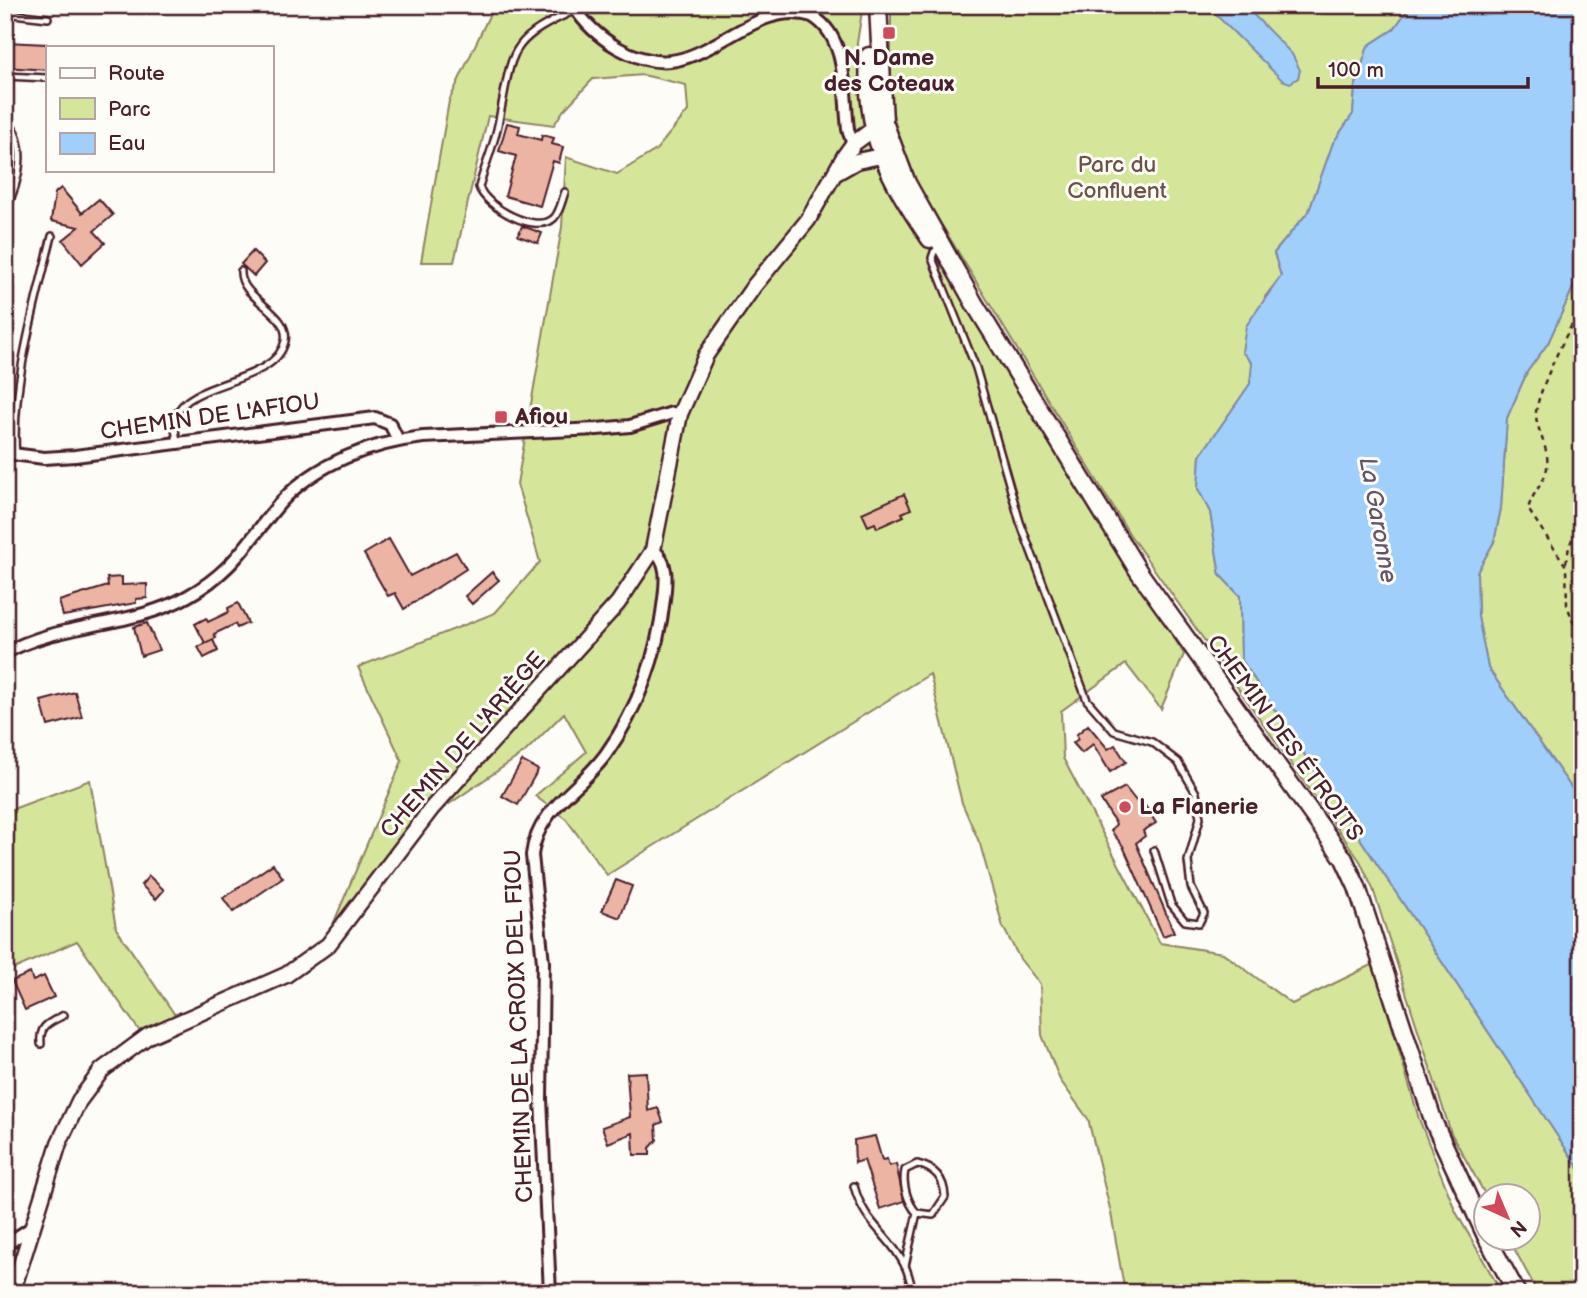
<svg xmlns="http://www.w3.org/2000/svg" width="1587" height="1298" font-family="'Balsamiq Sans',sans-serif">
<rect width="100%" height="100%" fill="#fdfcf7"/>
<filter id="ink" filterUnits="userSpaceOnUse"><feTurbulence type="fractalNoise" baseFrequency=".0143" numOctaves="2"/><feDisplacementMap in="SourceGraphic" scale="14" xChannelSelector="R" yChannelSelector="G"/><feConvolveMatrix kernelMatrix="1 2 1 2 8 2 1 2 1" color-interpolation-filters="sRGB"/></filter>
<g filter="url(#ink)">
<g fill="#d5e69a" stroke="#908262" stroke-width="2">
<path d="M494,5H863L857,43L863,123L879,171L957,289L1184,654L1161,709L1126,664L1061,711L1063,758L1160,943L1223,953L1292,1004L1374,964L1419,1119L1456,1212L1502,1293H1125L1111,1213L1088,1119L1060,1080L1042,1035L1040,984L1020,959L1003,927L980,844L962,803L930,674L607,875L566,819L535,796L586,752L564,713L525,752L442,809L321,953L402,761L358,667L495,613L540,562L517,484L562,227L566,157L617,174L656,150L688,111L686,85L643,75L593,79L563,111L554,125L488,116L454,262H421L449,101Z"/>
<path d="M891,5H1411L1394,29L1368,46L1355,88L1353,114L1333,143L1309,211L1274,253L1281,276L1265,297L1250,384L1200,456L1198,489L1210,512L1220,575L1240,596L1241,659L1582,1173V1293H1538L1509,1239L1528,1238V1196H1486L1451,1133L1373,889L1360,861L1130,535L918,186L899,142L891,104Z"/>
<path d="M1582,268V803L1488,668L1478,617L1477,572L1494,542L1501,508L1507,418L1527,372L1548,343Z"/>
<path d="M90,780L116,928L177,1018L145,1039L77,941L5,973V812Z"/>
</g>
<g fill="#a1cffc" stroke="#7e89a8" stroke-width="2">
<path d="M1206,5H1244L1292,54L1300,70L1298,78L1290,83L1282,80Z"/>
<path d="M1411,5H1582V268L1548,343L1527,372L1507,418L1501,508L1494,542L1477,572L1478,617L1488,668L1582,803V1173L1241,659L1240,596L1220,575L1210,512L1198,489L1200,456L1250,384L1252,363L1242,352L1246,326L1281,276L1274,253L1309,211L1333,143L1353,114L1355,88L1368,46L1394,29Z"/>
</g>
<g fill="#ecb4a2" stroke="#4a1f2b" stroke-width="2">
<path d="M5,42L47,44V70L5,67Z"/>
<path d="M507,123L520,126L518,134L541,140L542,135L554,138L552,144L563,147L559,163L553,161L540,206L505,196L516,156L499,151Z"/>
<path d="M61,188L82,213L99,199L113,215L94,231L105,243L82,264L63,240L79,227L51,221L55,193Z"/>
<path d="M522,226L542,233L538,243L518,236Z"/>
<path d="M253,251L265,263L254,276L241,264Z"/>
<path d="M904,494L911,509L902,513L904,516L877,528L875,523L868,526L862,513Z"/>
<path d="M389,539L410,576L456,552L466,569L404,609L395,593L388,596L364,554Z"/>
<path d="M492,572L499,580L472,604L465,596Z"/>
<path d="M122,577V585L147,584V598L136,599V603L63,616L59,601L108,586L107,578Z"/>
<path d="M238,603L248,623L237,628L235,624L214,634L216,638L205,643L195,624L206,618L208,622L229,612L228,608Z"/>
<path d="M147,623L159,650L141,656L134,627Z"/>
<path d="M213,640L218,651L204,658L198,647Z"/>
<path d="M75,692L82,717L48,726L41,701Z"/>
<path d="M1088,725L1108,749L1115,745L1126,762L1110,772L1093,744L1082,753L1073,743L1078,739L1076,735Z"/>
<path d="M522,761L538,770L518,805L502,796Z"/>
<path d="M1125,787L1140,806L1144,804L1156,823L1143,831L1145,836L1136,843L1174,932L1163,936L1123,846L1111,831L1116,824L1101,800Z"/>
<path d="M273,864L283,878L233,912L223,898Z"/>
<path d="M149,876L164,890L156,899L141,885Z"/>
<path d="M616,880L632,886L620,918L602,911Z"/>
<path d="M30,973L33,981L44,976L54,997L25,1010L12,981Z"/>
<path d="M646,1072L648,1111L658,1108L663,1122L656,1125L657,1140L650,1148V1155H634L633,1133L608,1143L602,1127L630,1117L627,1073Z"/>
<path d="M875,1136L882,1160L887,1159L889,1166L896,1164L904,1201L880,1209L864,1160L855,1163L854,1140Z"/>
</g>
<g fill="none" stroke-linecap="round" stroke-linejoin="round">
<defs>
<g id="service">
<path d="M5,13L48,18"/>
<path d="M5,76L47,78"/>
<path d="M5,118C30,144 19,183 5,211"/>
<path d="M565,192C562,200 560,212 554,218C536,235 486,207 479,187C485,165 495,143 499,120C513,51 506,41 576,10"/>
<path d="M941,247L934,252L932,258L976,368L1020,522L1087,700L1114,731L1152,742L1178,762L1196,793L1200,818L1188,861L1191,887L1204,913L1199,923L1185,921L1171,904L1154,850"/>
<path d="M177,442C176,433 173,424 176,415C191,379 276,384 285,341C291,312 239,299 241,271"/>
<path d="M16,456C10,390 36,301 52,236"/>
<path d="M41,1044C39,1025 49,1023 64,1015"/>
<path d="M854,1186C865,1226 889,1233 905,1266C909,1274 911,1284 913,1293"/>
<path d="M905,1266L917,1213C907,1202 902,1184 905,1170L917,1164C935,1168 944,1178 945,1197L933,1215L917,1213"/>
</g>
<g id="minor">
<path d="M573,5C593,38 638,68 677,60C721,51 764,0 812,16C827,25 834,38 839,54C846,79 845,103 848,129C849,136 854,141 853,149"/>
<path d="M5,453L44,458L75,456L375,418L390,424L398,440"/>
<path d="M5,653C62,621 132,628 188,596C235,570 248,540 281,502C316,463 372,443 423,437L597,429L630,426L672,413L680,414"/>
<path d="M5,1245L31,1228"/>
<path d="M550,1293L541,1099L543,962L532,855C537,809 581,789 606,754C638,709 658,654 664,599C666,582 669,561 653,550"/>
</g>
<path id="tertiary" d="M12,1293L59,1143L79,1101L102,1070L148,1036L286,975L328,945L432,808L618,603L653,550L680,414L706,355L754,286L808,220L845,155L853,144L872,130L888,140L881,156L857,161L836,173"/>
<g id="secondary">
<path d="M878,5L884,122L907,183L974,303L1139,572L1344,859L1357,887L1434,1123L1486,1236"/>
<path d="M869,56C864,134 888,177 930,239"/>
<path d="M1487,1238L1517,1293"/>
</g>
</defs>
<use href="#service" stroke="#4a1f2b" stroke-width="10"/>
<use href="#minor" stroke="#4a1f2b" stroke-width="16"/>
<use href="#tertiary" stroke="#4a1f2b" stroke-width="19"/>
<use href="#secondary" stroke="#4a1f2b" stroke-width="21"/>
<g stroke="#4a1f2b" stroke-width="2.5" stroke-dasharray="5 5" stroke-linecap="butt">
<path d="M1582,308C1570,324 1533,400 1536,417C1539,437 1553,455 1545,475C1540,488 1532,494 1528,509L1566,566L1567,605L1582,646"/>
<path d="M1566,563L1569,547L1582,513"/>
</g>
<use href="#service" stroke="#fdfcf7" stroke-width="5"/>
<use href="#minor" stroke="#fdfcf7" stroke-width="10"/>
<use href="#tertiary" stroke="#fdfcf7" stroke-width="14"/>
<use href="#secondary" stroke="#fdfcf7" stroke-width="16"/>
</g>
</g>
<g fill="#d1495b" stroke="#fdfcf7" stroke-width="2.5">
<rect x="882" y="26" width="14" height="14" rx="3.5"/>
<rect x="494" y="410" width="14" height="14" rx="3.5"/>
<circle cx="1125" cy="807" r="7"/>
</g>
<g text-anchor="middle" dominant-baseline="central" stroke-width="6" stroke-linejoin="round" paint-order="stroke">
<g font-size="23" font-weight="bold" fill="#4a1f2b" stroke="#fdfcf7" text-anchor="start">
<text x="889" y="58" text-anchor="middle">N. Dame<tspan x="889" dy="26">des Coteaux</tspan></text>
<text x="515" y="417">Afiou</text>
<text x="1139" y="807">La Flanerie</text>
</g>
<g font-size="23" fill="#6d5147" stroke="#fdfcf7">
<text x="1117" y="165">Parc du<tspan x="1117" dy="26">Confluent</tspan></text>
</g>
<g font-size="23" fill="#4a1f2b" stroke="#fdfcf7">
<text transform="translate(210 417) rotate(-8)">CHEMIN DE L'AFIOU</text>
<text transform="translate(1285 738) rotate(54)">CHEMIN DES ÉTROITS</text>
<text transform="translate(463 745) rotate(-49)">CHEMIN DE L'ARIÈGE</text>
<text transform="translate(519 1026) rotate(-92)">CHEMIN DE LA CROIX DEL FIOU</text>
</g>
<g font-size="24" font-style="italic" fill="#64546a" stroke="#fdfcf7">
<text transform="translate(1378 520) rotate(80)">La Garonne</text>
</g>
</g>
<rect width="1587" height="1298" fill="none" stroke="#fdfcf7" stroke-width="28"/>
<rect x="14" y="14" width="1559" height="1270" fill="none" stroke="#4a1f2b" stroke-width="2.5" filter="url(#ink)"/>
<rect x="46" y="46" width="228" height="126" fill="#fdfcf7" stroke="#b5a4a5" stroke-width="2"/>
<rect x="60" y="68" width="35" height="10" fill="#fdfcf7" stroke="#b5a4a5" stroke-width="2"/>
<text x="108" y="80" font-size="21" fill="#4a1f2b">Route</text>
<rect x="60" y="98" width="35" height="21" fill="#d5e69a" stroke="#b5a4a5" stroke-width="2"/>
<text x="108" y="116" font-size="21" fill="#4a1f2b">Parc</text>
<rect x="60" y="133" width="35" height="21" fill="#a1cffc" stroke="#b5a4a5" stroke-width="2"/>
<text x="108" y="150" font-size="21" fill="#4a1f2b">Eau</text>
<g transform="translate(1507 1217) rotate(136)"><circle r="33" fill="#fdfcf7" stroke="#b5a4a5" stroke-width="2"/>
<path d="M0-5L12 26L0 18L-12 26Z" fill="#d1495b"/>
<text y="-10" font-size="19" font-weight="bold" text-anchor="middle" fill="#4a1f2b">N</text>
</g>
<path d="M1318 77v10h210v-10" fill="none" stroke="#4a1f2b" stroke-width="3.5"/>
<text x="1328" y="77" font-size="21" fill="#4a1f2b" stroke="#fdfcf7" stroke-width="5" paint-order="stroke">100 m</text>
</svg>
